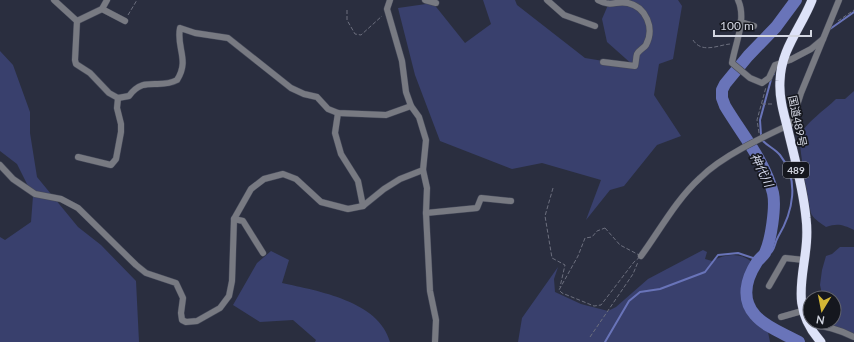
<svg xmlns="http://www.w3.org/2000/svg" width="854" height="342" font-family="Lato,'Noto Sans JP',sans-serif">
<rect width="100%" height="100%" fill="#2a2e3f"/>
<g fill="#39406d">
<path d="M483,0H515L517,5L585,58L634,66L607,42L602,19L608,5L605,0H678L682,6L673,59L659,64L654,95L681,136L657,145L624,186L610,190L586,220L601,180L542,163L512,169L440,141L415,75L398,8L433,3L465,43L491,24Z"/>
<path d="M0,51L13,65L30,112V133L37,177L78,227L101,245L136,281L139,342H0V237L5,240L31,222L33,196L17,164L0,151Z"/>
<path d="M854,91V230C843,225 838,223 826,227C822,224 814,219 812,215C809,209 798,140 800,136C806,122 825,110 836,99H845Z"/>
<path d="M840,247H854V334L821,324L819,322H834V298H823L820,285L822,270L826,256L832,254Z"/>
<path d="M703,250L707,252L705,259L712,261C726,254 739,252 752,262C739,291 735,315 768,332L770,342H518L522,318L558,267L554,279L555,292L581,304L608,311L616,307L648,279Z"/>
<path d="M271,251L289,260L282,283C318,291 379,301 390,342H315L316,340L293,320L260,322L233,305L257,263Z"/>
</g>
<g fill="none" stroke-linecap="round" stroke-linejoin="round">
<g stroke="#6974b9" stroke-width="2">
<path d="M830,29L854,12"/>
<path d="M761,135L760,120L772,76L774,74"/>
<path d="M763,141C769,147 775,149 780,155C800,180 793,212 778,237C773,246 776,253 764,255"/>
<path d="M605,342L629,301L640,292L660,289L705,272L718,255L738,253L759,260"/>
</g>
<path stroke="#6974b9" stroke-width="12" d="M796,0L776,27L748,56L725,84L722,90V98L725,106C741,133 765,161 773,193C776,207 771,240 765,253C763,256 759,259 757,262C746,279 741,299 755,315C765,327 785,334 799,342"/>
<defs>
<g id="minor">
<path d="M54,0L77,21L75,60L76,64L90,73L109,93L118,98L129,96C144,75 159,90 177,80C190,60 176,48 180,28L195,33L228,38L291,88L304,94L317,97L328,109L338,113L386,115L411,106"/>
<path d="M425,0L436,3"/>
<path d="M547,0L564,15L595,26"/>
<path d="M598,0C613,8 615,0 628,3C646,7 655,28 646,45C644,48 639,50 637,54C636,57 636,63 635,66L603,62"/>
<path d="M738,0C747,19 735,44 732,63L750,78L762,83L769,78L775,65L790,60L811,49L823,39"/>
<path d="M102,9L125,21"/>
<path d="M77,21L102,9L107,0"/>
<path d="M740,22L754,26"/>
<path d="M338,113L335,133L341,154L358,181L363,206"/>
<path d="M78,157L111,165L116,159L121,132V124L117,108L118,98"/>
<path d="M0,165L13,179L35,194L61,199L78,208L136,265L146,273L176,283L183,298L181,313L182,320L186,322L197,321L220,308L229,296L232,281L234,219L251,189L264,179L283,174L296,179L321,202L348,209L363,206L384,189L400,179L423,170L426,140L419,117L411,106L406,92L402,61L387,9L390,0"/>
<path d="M423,170L427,188L426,213L430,291L436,320L435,342"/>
<path d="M426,213L477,208L481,198L511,201"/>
<path d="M234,219L243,221L263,253"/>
<path d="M641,256C660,230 676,200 700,178C722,156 763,137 791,124L801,93L839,0"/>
<path d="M769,286L785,258L804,260"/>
<path d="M781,317L802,311"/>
<path d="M809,327C821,323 842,331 854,337"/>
</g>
<path id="highway" d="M812,0C801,28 781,49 780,81C779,96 783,111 787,126C794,156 803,187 806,218C812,266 783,300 821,342"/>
</defs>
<use href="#minor" stroke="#454959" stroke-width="7"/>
<use href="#highway" stroke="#454959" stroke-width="10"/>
<g stroke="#6c6f7e" stroke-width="1" stroke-dasharray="4 2" stroke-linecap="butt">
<path d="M347,10V20L355,34L361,35L382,16"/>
<path d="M128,15L137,0"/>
<path d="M838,21L854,10"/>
<path d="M693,40C702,54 718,45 730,44"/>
<path d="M762,104H773"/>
<path d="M759,133L757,120L766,87"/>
<path d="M553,188L545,216L552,258L565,265L560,287"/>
<path d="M605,228L620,245L641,256L634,262L601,305L594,306L562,293L559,290L578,256L585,238L592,237L597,231Z"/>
<path d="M590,337L633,274L638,262"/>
</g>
<use href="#minor" stroke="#787a82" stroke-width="6"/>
<use href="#highway" stroke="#dde2f8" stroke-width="9"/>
</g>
<g text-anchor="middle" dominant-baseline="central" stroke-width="3.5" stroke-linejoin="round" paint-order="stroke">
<rect fill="#15171e" stroke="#9a9da6" stroke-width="1" x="783" y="162" width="26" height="16" rx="3"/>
<g font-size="10" font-weight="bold" fill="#d3d6e1">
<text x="796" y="170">489</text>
</g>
<g font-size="11" fill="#d3d6e1" stroke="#15171e">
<text transform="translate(798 121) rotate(78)">国道489号</text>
</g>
<g font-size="12" font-style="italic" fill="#d5d9ed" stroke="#15171e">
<text transform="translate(762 170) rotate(64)">神代川</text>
</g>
</g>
<g transform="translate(822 310) rotate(190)"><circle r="19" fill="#15171e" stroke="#61636c"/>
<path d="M0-3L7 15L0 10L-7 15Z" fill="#d4b635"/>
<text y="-6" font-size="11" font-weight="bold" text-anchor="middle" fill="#d3d6e1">N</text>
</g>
<path d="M714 30v6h97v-6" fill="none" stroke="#d3d6e1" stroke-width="2"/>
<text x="720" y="30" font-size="12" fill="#d3d6e1" stroke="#15171e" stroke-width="3" paint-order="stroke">100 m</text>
</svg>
